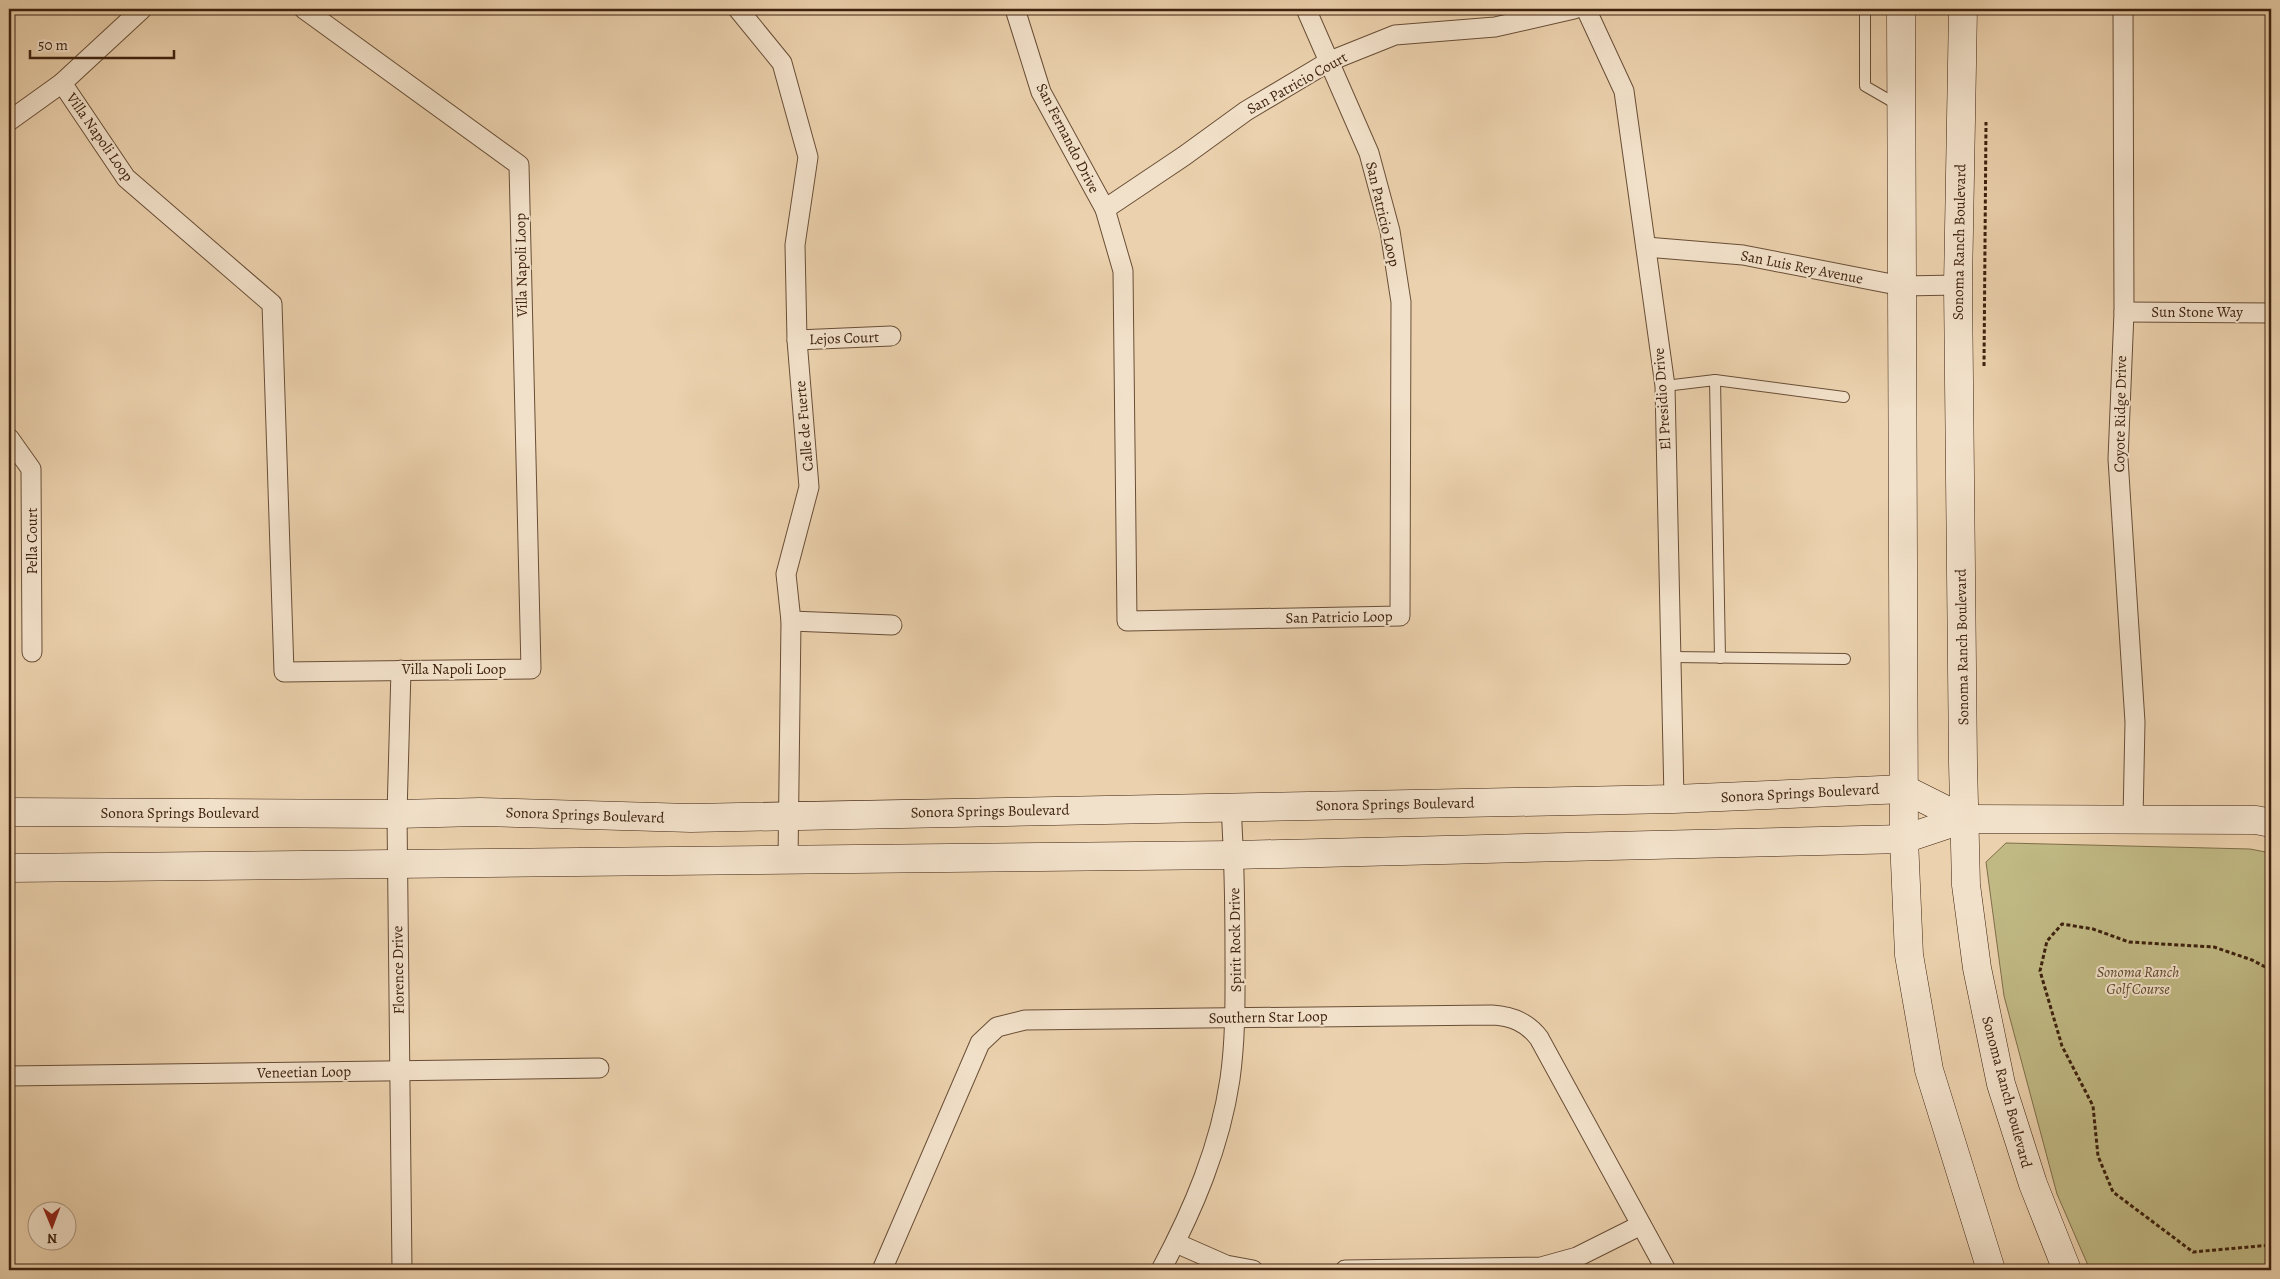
<svg xmlns="http://www.w3.org/2000/svg" width="2280" height="1279" font-family="Alegreya,serif">
<rect width="100%" height="100%" fill="#ebd1ad"/>
<filter id="stains"><feTurbulence type="fractalNoise" baseFrequency=".004" numOctaves="4"/><feColorMatrix values="0 0 0 0 .2 0 0 0 0 .09 0 0 0 0 .02 0 0 0 .5 -.17"/></filter>
<radialGradient id="worn" r=".72"><stop offset=".6" stop-color="#630" stop-opacity="0"/><stop offset="1" stop-color="#630" stop-opacity=".3"/></radialGradient>
<path fill="#c0b984" stroke="#7f6e4a" d="M2006,843L2250,849L2271,853V1270H2090L2057,1194L2004,996L1986,862Z"/>
<g fill="none" stroke-linecap="round" stroke-linejoin="round">
<defs>
<g id="lane">
<path d="M1865,9V86L1898,105"/>
<path d="M1715,380L1844,397"/>
<path d="M1665,386L1715,380L1720,658"/>
<path d="M1671,657L1845,659"/>
</g>
<g id="street">
<path d="M738,9L782,63L808,157L795,245L797,340L809,487L786,574L791,621L788,860"/>
<path d="M1015,9L1041,92L1105,209L1123,271L1127,621L1400,616L1401,302L1390,231L1369,153L1306,9"/>
<path d="M1586,9L1624,91L1665,386L1674,799"/>
<path d="M2123,9L2124,312L2118,459L2135,722L2133,819"/>
<path d="M62,83L126,178L272,304L284,672L531,669L519,165L304,9"/>
<path d="M9,121L62,83L142,9"/>
<path d="M1105,209L1184,156L1246,111L1330,61L1395,35L1495,27L1574,9"/>
<path d="M1646,247L1743,255L1902,286L1958,285"/>
<path d="M2124,312L2271,313"/>
<path d="M797,340L891,336"/>
<path d="M9,438L31,469L32,652"/>
<path d="M791,621L892,625"/>
<path d="M401,670L397,814L402,1270"/>
<path d="M9,1076L599,1068"/>
<path d="M1176,1243L1226,1265L1253,1270"/>
<path d="M882,1270L980,1043L997,1027L1025,1020L1492,1015C1512,1016 1527,1022 1539,1038L1666,1270"/>
<path d="M1161,1270C1193,1210 1220,1147 1230,1079C1236,1036 1235,994 1235,951C1235,903 1234,855 1231,807"/>
<path d="M1345,1270L1541,1267L1577,1257L1641,1225"/>
</g>
<g id="secondary">
<path d="M1901,9L1904,839L1909,955L1929,1070L1991,1270"/>
<path d="M1963,9L1958,285L1963,763L1966,885L1977,968L2001,1084L2033,1184L2067,1270"/>
<path d="M9,812L397,814L480,812L691,818L1674,799L1904,789L1964,819"/>
<path d="M9,868L1234,855L1904,839L1964,819L2256,820L2271,823"/>
</g>
</defs>
<use href="#lane" stroke="#694e36" stroke-width="12"/>
<use href="#street" stroke="#694e36" stroke-width="21"/>
<use href="#secondary" stroke="#3e220f" stroke-width="29"/>
<g stroke="#3e220f" stroke-width="3" stroke-dasharray="4 2.5" stroke-linecap="butt">
<path d="M1984,366L1986,122"/>
<path d="M2271,970L2252,960L2214,947L2129,942L2093,929L2062,924L2047,941L2040,971L2062,1046L2093,1106L2098,1156L2113,1192L2193,1252L2271,1245"/>
</g>
<use href="#lane" stroke="#f2e1ca" stroke-width="10"/>
<use href="#street" stroke="#f2e1ca" stroke-width="19"/>
<use href="#secondary" stroke="#f2e1ca" stroke-width="28"/>
</g>
<g text-anchor="middle" dominant-baseline="central" stroke-width="4" stroke-linejoin="round" paint-order="stroke">
<g font-size="15" fill="#3e220f" stroke="#f2e1ca">
<text transform="translate(1297 83) rotate(-29)">San Patricio Court</text>
<text transform="translate(100 137) rotate(55)">Villa Napoli Loop</text>
<text transform="translate(1068 138) rotate(63)">San Fernando Drive</text>
<text transform="translate(1383 214) rotate(77)">San Patricio Loop</text>
<text transform="translate(1959 242) rotate(-89)">Sonoma Ranch Boulevard</text>
<text transform="translate(521 265) rotate(-91)">Villa Napoli Loop</text>
<text transform="translate(1802 267) rotate(11)">San Luis Rey Avenue</text>
<text x="2197" y="312">Sun Stone Way</text>
<text transform="translate(844 338) rotate(-2)">Lejos Court</text>
<text transform="translate(1662 399) rotate(-94)">El Presidio Drive</text>
<text transform="translate(2120 414) rotate(-89)">Coyote Ridge Drive</text>
<text transform="translate(804 426) rotate(-95)">Calle de Fuerte</text>
<text transform="translate(32 541) rotate(-90)">Pella Court</text>
<text transform="translate(1339 617) rotate(-1)">San Patricio Loop</text>
<text transform="translate(1962 647) rotate(-91)">Sonoma Ranch Boulevard</text>
<text x="454" y="669">Villa Napoli Loop</text>
<text transform="translate(1800 793) rotate(-3)">Sonora Springs Boulevard</text>
<text transform="translate(1395 804) rotate(-1)">Sonora Springs Boulevard</text>
<text transform="translate(990 811) rotate(-1)">Sonora Springs Boulevard</text>
<text x="180" y="813">Sonora Springs Boulevard</text>
<text transform="translate(585 815) rotate(2)">Sonora Springs Boulevard</text>
<text transform="translate(1235 940) rotate(-91)">Spirit Rock Drive</text>
<text transform="translate(398 970) rotate(-91)">Florence Drive</text>
<text transform="translate(1268 1017) rotate(-1)">Southern Star Loop</text>
<text transform="translate(304 1072) rotate(-1)">Veneetian Loop</text>
<text transform="translate(2007 1092) rotate(75)">Sonoma Ranch Boulevard</text>
</g>
<g font-size="15" font-style="italic" fill="#5e482c" stroke="#f2e1ca">
<text x="2138" y="972">Sonoma Ranch<tspan x="2138" dy="17">Golf Course</tspan></text>
</g>
</g>
<rect width="2280" height="1279" fill="none" stroke="#ebd1ad" stroke-width="30"/>
<rect x="10" y="10" width="2260" height="1259" fill="none" stroke="#3e220f" stroke-width="2.5"/>
<rect x="15" y="15" width="2250" height="1249" fill="none" stroke="#3e220f"/>
<g transform="translate(52 1226) rotate(179)"><circle r="24" fill="#f2e1ca" stroke="#aa957f"/>
<path d="M0-4L9 19L0 12L-9 19Z" fill="#8f2418"/>
<text y="-8" font-size="14" font-weight="bold" text-anchor="middle" fill="#3e220f">N</text>
</g>
<path d="M30 50v8h144v-8" fill="none" stroke="#3e220f" stroke-width="2.5"/>
<text x="38" y="50" font-size="15" fill="#3e220f" stroke="#f2e1ca" stroke-width="4" paint-order="stroke">50 m</text>
<rect width="100%" height="100%" filter="url(#stains)"/>
<rect width="100%" height="100%" fill="url(#worn)"/>
</svg>
